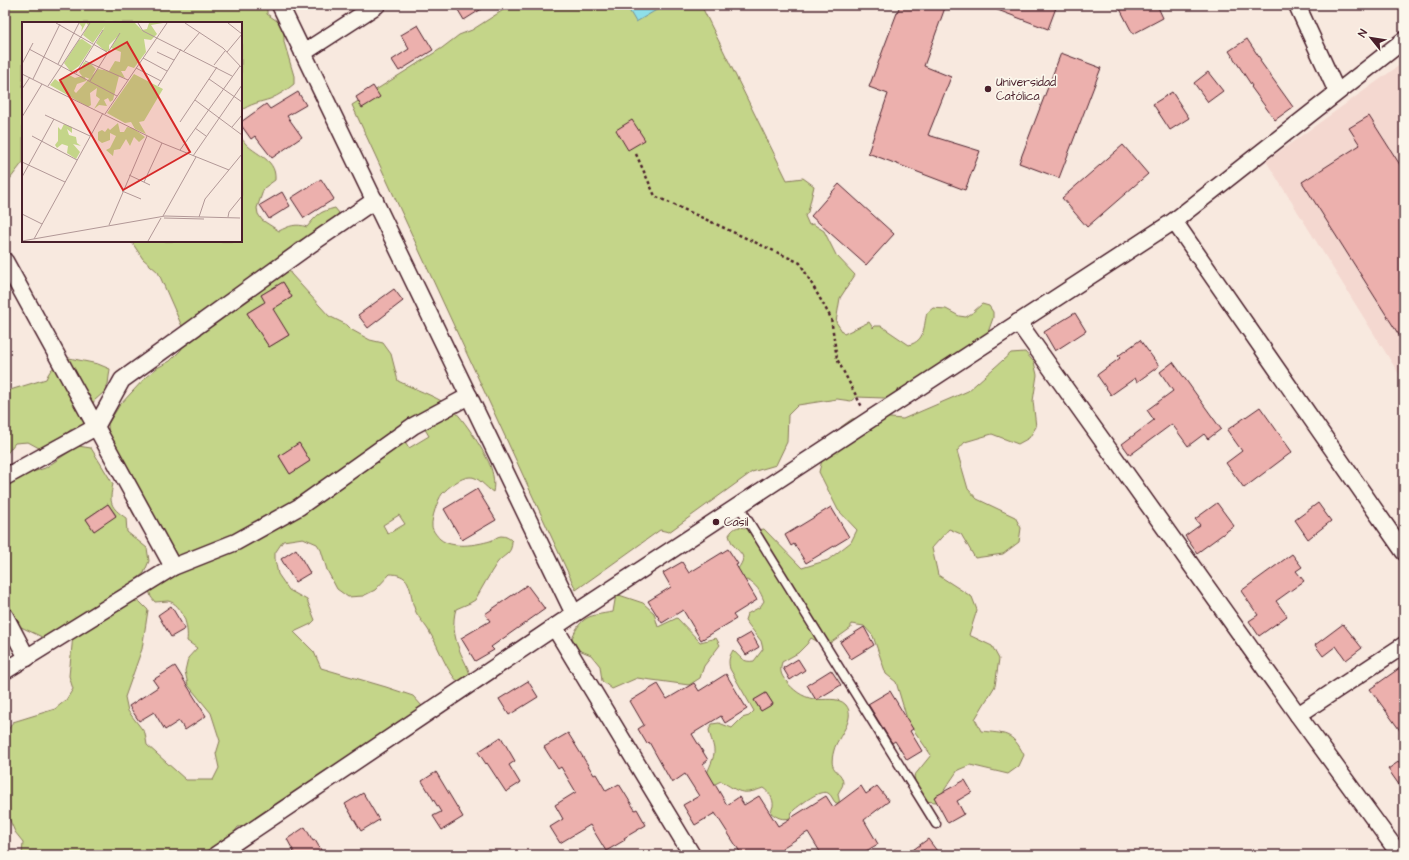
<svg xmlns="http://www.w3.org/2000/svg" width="1409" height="860" font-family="'Architects Daughter',sans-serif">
<rect width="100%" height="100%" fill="#f8e9df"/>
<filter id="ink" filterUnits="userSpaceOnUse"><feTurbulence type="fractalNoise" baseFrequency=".025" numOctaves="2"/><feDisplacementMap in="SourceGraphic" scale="8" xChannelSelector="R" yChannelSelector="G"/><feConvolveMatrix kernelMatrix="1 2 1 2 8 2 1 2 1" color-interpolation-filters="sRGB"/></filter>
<g filter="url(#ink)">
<path fill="#f4d8d0" d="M1404,62V382L1266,161Z"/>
<g fill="#c4d589" stroke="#877a5a" fill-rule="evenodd">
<path d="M5,5H267V14L280,23L284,29V42L294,76V84C287,90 279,95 270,99C261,102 249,104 241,111V23H23V162L10,179L5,181Z"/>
<path d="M511,5H701L787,180L803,178L814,186L808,212L805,216L809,225L813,224L824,231L836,255L855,275L840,298L836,322L844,334L869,322L873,328L875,326H881L887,330L909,345C926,340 923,327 927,313L933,308L946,309L959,316L966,317L972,313L982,304L989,306L993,312V318L986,338L891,398H884L856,397L851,401L837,399L798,405L788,415L787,442L776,465L752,472L669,532L660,530L576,590L352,105L442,48L459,35L472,30Z"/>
<path d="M241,137C250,155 277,156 275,180L264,188L257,208L258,214L262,220L279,231C289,226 296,223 307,227C318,214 319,212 335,208L339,213C334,219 327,226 320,231C317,233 312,234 309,236C290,244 280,254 291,274L329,316L347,325L352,330L370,340L383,343L391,354L398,381C414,389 433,395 448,405C461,414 483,449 490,465C493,473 495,483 493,492C486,488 478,476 470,477C461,477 448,487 442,494C438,499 431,519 432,526C432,530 437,536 440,539C452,549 476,545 490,541C494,540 497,536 501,536C506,536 509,538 512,541C512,555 504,554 497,563C489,575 482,588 475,600L470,603L456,609C452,622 454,636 459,649C463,660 470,669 471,681L459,683C445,669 440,649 430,633C426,625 418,618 415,610C411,601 412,591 408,583C405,576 397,574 390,574L375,590L363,596L348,597L337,589L327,570L321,550L317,544L303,538L283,541L275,553V559L278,574L289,590L307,600L315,620L311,624L294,632L314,652L321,668L386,687L413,696L422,706L412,731L402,740L374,751L322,789L302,807L266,824L238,827L224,847L209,855H22L23,842L15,832L5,809V735L13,722L55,709L66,700L73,689L69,676L73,635L125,602L139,601L148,610L142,649L125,697L128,711L145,733L147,745L186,780H213L219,768L216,754L220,741L211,713L188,685L185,671L188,658L197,648L187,641C189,628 183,604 168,601C164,601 159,602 155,602L151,597L149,590V583L161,564V556L155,536L134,515L121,489L109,439L108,424L119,406L146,377L157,368L170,361L181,350L184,344V331L158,272L143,259L131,241H241ZM283,282L292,297L271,310L261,295ZM263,303L289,335L269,347L247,313ZM423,426L429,436L409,448L403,438ZM299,443L310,461L290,474L279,456ZM399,515L405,524L388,534L383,525Z"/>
<path d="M1025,352L1034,362L1037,375L1033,401L1036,427L1029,438L1018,444L992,434L965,442L957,451L968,489L977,499L1015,517L1021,528L1019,542L1003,554L975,558L961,534L949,529L932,548L938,575L972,597L977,610L969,635L992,646L999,659L995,686L975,719L981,731C1005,734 1012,731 1024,755L1019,766L1008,774L970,765L958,770L936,802L923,801L917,790L914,776L931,755L908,722L896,682L886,674L873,636L864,626L851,624V628L826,646L811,638L807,644L798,653L782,662C780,670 780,674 786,681C793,690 802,697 814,699C824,701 838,696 846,705C857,719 837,737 834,750C827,775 842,768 843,783C843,787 839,790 838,794C838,797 840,799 839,803H836C833,801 832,795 828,793C819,789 802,804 795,809L792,812L790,818C782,820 778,818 771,813C771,811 772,809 773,806C774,799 769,792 763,788C742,796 739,792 721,781L715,784L706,777C708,768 715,759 714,749C713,743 710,736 709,730L712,724L719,723L732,728L742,718L749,716L754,711L730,669C728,661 729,657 733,650C740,657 743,663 754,661L763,649L761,641L745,620L747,614L760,607L764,601C760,591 757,585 747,580L741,583L733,575C755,549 734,557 729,535C737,522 743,529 754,530C757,530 761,529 764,529L802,568L828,560L851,542L857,530L838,510L819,472L822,460L834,454L841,427L852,419L866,416L903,419L968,391L1011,353ZM766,693L773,704L761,711L754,700Z"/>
<path d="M69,358L98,364L110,369L108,384L104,392L94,401L86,425L73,428L53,444L39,448L28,442L15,443L5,456V394L10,390L46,379C51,367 57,363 69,358Z"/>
<path d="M78,446L91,448L113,484C109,503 110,507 126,518L127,532L147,548L149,561L144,573L112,599L44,638L21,627L5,615V475L19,463L33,472L45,468ZM108,504L116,515L94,531L86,519Z"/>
<path d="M616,594L643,603L654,613L658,627L677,618L700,642L716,638L720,645L704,666L700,678L689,685L637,678L612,689L602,681L600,666L591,655L579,650L572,638C582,615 589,616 613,612Z"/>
</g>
<path fill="#8edfe9" stroke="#73929d" d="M626,5H665L636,22Z"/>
<g fill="#ecb0ad" stroke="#4a1f2b">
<path d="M455,5H488L464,20Z"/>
<path d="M900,5H946L924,66L951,77L928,135L980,151L965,190L868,153L888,94L869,87Z"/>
<path d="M987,5H1057L1048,29L987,6Z"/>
<path d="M1118,5H1157L1163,18L1133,34Z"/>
<path d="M418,25L433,50L399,71L392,60L409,49L401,35Z"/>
<path d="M1247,39L1261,60L1260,61L1293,107L1275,120L1251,87L1252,86L1229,51Z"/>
<path d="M1061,53L1101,68L1059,178L1019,163Z"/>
<path d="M1208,72L1223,91L1208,102L1194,83Z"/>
<path d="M373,86L380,97L362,108L356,97Z"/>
<path d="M298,92L306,105L287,116L302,137L272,158L255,136L251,139L241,125V122L266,104L270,109Z"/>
<path d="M1172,92L1189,118L1170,130L1153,104Z"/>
<path d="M1369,116L1404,171V343L1302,182L1360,145L1349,128Z"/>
<path d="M632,120L645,140L628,150L616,130Z"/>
<path d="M1123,145L1148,174L1087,227L1062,198Z"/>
<path d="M321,179L334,199L304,218L291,198Z"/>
<path d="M839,184L894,234L866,265L811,216Z"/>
<path d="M282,192L290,206L269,219L260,205Z"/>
<path d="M283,282L292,297L273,309L289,335L269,347L247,313L265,302L261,295Z"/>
<path d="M394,289L403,301L368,328L358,315Z"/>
<path d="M1075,313L1086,331L1055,351L1044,332Z"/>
<path d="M1140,340L1159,366L1137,382L1135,378L1111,395L1097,375L1120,358L1118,356Z"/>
<path d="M1173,362L1221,429L1208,439L1204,434L1188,446L1172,424L1130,455L1122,444L1154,420L1147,410L1173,391L1160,372Z"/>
<path d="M1260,407L1292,452L1244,488L1226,463L1242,451L1227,430Z"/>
<path d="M299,443L310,461L290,474L279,456Z"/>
<path d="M477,489L496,520L462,540L444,509Z"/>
<path d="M1217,503L1234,526L1197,553L1185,536L1200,525L1195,519Z"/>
<path d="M1318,503L1331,521L1308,539L1295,520Z"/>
<path d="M108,504L116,516L94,531L86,519Z"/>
<path d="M831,507L849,537L806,563L794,544L791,546L785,535Z"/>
<path d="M296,549L310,573L295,582L281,559Z"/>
<path d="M728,549L738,564L736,565L757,600L733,615L736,619L701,640L683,610L662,623L648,601L671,587L663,573L682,562L689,573Z"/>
<path d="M1292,554L1302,567L1296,571L1304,581L1276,601L1287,616L1259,636L1249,621L1258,615L1241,591Z"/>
<path d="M527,585L545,609L491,647L494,650L475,661L461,638L490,621L485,614Z"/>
<path d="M171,606L185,629L171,637L158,615Z"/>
<path d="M1343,624L1362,648L1346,660L1336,646L1323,656L1315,645Z"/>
<path d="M864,627L874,645L851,659L840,642Z"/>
<path d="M751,633L759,647L746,655L737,641Z"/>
<path d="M798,659L805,670L790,680L783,668Z"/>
<path d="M1404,665V736L1370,689Z"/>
<path d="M175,666L206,716L185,730L179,721L165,730L154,712L139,721L129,706L158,687L153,680Z"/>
<path d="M831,670L841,685L816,700L807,685Z"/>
<path d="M726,674L747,709L725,723L721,716L692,734L708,760L703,764L727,805L739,797L744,805L759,796L778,826L826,796L833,807L861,786L866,794L877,786L889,801L864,820L878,844L861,854L860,852L855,855H822L808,832L782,848L787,855H742L715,813L695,825L683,805L699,796L685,774L672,783L649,742L647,744L638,729L644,725L630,701L658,684L667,699L694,683L699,691Z"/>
<path d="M528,681L538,697L509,715L499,699Z"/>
<path d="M890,691L913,729L910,731L922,751L907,760L895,741L892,743L868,704Z"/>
<path d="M766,693L773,704L761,711L754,700Z"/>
<path d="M568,733L594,775L596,774L606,791L619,784L635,810L637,809L646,825L624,838L625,840L606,851L590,825L560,843L550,827L563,819L555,805L576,792L561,767L558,769L544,747Z"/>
<path d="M501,737L515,761L509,765L520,783L506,792L487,763L486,764L478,752Z"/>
<path d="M1404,758V792L1388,769Z"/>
<path d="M436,772L463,817L442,830L433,816L441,812L422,781Z"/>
<path d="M965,780L972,792L957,801L964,814L948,823L934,797Z"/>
<path d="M363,793L379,820L361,831L345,804Z"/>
<path d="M305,827L313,841L315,840L324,855H289L294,852L287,839Z"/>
<path d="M928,839L940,855H906Z"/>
</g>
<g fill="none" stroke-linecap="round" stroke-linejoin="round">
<defs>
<path id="service" d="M739,506L936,824"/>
<g id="minor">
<path d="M280,5L574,614"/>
<path d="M1297,5L1337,92"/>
<path d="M303,53L377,5"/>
<path d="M1174,221L1404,552"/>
<path d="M5,261L173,567"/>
<path d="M1018,322L1298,715L1400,855"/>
<path d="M5,477L96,427L122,380L311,244L375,200"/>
<path d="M5,616L27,658"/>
<path d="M555,628L692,855"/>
<path d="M5,671L173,567L236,542L299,507L413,426L469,396"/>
<path d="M1298,715L1404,645"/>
<path d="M216,855L574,614L869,420L1174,221L1404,40"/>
</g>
</defs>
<use href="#service" stroke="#4a1f2b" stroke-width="11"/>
<use href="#minor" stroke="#4a1f2b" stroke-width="19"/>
<path stroke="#4a1f2b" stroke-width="2.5" stroke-dasharray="3 3" stroke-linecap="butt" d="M636,154L655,196L800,263L831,318L837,359L862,407"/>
<use href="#service" stroke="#fbf7ec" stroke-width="8"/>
<use href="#minor" stroke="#fbf7ec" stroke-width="16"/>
</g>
</g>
<g fill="#4a1f2b" stroke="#fbf7ec" stroke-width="1.5">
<circle cx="988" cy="89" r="4"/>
<circle cx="716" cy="522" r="4"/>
</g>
<g text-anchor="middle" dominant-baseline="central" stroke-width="3.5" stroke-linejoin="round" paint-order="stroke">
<g font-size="12" fill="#4a1f2b" stroke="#fbf7ec" text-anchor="start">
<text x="996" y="82">Universidad<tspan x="996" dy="14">Católica</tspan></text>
<text x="724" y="522">Casil</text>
</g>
</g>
<g transform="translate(22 22)">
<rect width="220" height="220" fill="#f8e9df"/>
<path d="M57,1H113L120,8L125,7L127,1H141L129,3L135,12L129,18L122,17L124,30L112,46L106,44L103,49H99L103,56L97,54L91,78L88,80L86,76L82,78L85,84L77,83L72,87L78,77L74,74L75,66L68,71L69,83L66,85L28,63L33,57L37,60L47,53L53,56L60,54L57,50L62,40L69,42L74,47L68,57L63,55L64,59L55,62L52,69L54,71L76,47L87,49L93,39L98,40L99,30L89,26L96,14L87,23V28L84,30L74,21L83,4L71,21L61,13L66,3L64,1L59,10L60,5ZM60,17L70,24L57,44L49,50L42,41L57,18ZM112,52L141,67L122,99L117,100L124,112L113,107L109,100L103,101L85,91ZM96,101L98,110H102L105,105L111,106L123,115L117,120L112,115L108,124L104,117L98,127L92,128L91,134L84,128L88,126L94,114L88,111V118L80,121L76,118V110L80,108L83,110L86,106L88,108ZM42,102L50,105V111L45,107L47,113L54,115L55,121L59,124L51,122L58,130L54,137L45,131L46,124L40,122L35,126L33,123L36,119V105L39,108Z" fill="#c4d589"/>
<path fill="none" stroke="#b29897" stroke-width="1" d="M34,1L85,30M116,1L121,9L210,54M163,1L201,26L220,46M206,1L220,12M7,27L95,74M162,29L178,10M135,30L152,38M205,30L220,12M121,36L145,49M63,39L106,58M0,42L11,21M36,42L57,1M192,43L203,29M114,46L139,59M54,51L81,8M0,52L20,62M11,57L38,2M187,57L220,80M68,59L98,11M26,64L68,1M136,64L159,27M0,67L8,55M173,78L220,113M83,92L145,1M23,93L68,114M0,95L20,62L140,121L207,148M158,100L195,45M210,105L220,93M173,106L184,114M10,114L55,138M158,128L218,44M171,134L220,63M0,140L43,160M107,153L128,163M0,155L32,97M122,160L140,121M100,169L119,177M0,192L20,202M141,194L174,135M177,195L183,177L220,132M206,195L207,190L220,174M142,196L182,197M87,203L125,114M12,217L81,91M0,219L143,194L218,196M126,219L139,196"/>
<path fill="#d62828" fill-opacity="0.15" stroke="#d62828" stroke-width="2" d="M105,20L168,130L101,168L38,58Z"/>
<rect width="220" height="220" fill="none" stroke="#4a1f2b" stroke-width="2"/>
</g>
<rect width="1409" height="860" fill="none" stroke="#fbf7ec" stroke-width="20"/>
<rect x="10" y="10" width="1389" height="840" fill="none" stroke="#4a1f2b" stroke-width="1.5" filter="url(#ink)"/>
<g transform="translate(1371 38) rotate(300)" stroke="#fbf7ec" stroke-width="3" paint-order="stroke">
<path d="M0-3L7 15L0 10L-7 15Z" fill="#4a1f2b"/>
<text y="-6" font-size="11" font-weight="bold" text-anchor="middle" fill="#4a1f2b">N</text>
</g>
</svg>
